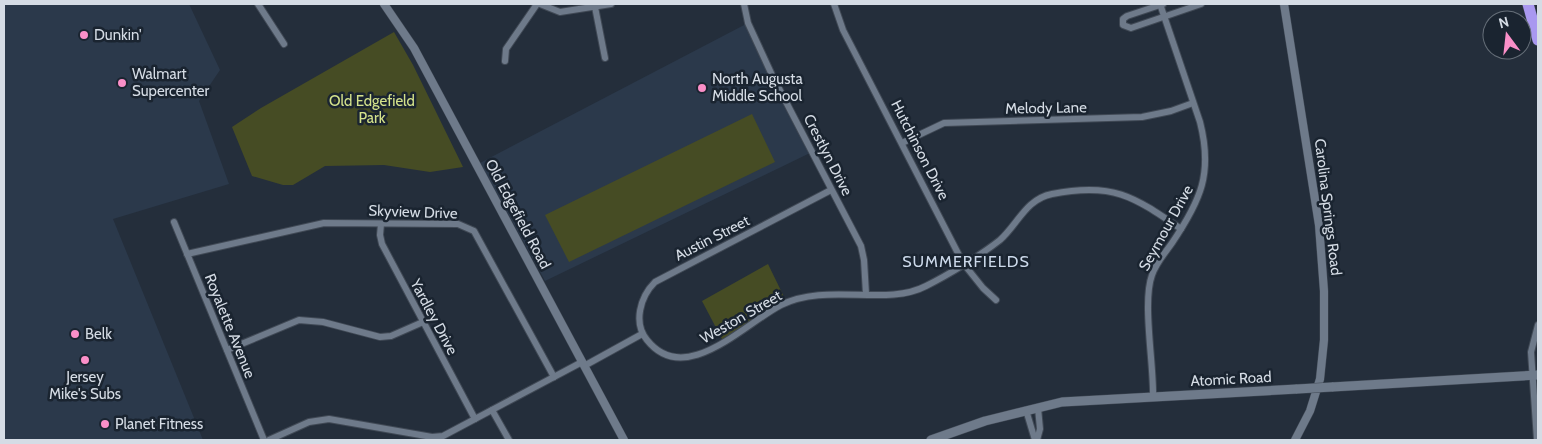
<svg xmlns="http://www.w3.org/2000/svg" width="1542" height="444" font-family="Cabin,sans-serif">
<rect width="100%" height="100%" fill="#242e3b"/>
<g fill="#2b394b">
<path d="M4,4H189L220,70L199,101L229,184L113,219L203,440H4Z"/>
<path d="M748,23L810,153L545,281L480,163Z"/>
</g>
<g fill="#464c24">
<path d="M394,32L413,65L463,167L430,172L384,165L325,166L293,185H283L252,176L232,127L261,108Z"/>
<path d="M752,114L775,162L569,262L545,215Z"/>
<path d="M768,264L786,301L723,341L702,301Z"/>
</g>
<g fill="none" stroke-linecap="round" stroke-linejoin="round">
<defs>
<g id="minor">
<path d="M258,4L284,44"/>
<path d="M540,4L560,12L611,4"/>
<path d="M744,4L748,23L772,75L861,246L864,260L866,294"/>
<path d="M834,4L843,30L963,263L983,288L996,300"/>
<path d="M1163,4L1127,16L1123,19V25L1131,28L1201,4"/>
<path d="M595,7L605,58"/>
<path d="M505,61L506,49L537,4"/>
<path d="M902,143L944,123L1142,117L1171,111L1193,103"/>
<path d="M831,190L655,282C640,297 633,323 647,340C685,388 744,324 781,305C827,282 886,307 926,286C948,275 981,255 1000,240C1018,224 1026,199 1052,194C1113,182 1133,196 1181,229"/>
<path d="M174,222L264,440"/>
<path d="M381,224L380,235L382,244L475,419"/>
<path d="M187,254L324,223L458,224L474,231L554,377"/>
<path d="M227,350L299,320L323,322L380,337L391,336L423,322"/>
<path d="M584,366L642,334"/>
<path d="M1153,397C1154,365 1142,302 1152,275C1156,263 1165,253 1172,243C1201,200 1213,173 1200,122L1160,4"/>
<path d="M492,410L509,440"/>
<path d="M1026,410L1035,440"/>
<path d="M269,440L309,422L329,419L432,437L443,436L582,362"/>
<path d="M1037,440L1040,429L1038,408"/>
<path d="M1537,440L1531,352L1538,325"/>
</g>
<g id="tertiary">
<path d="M384,4L414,48L624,440"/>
<path d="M1284,4L1319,225L1324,291V340L1320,379L1310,411L1295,440"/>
</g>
<g id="secondary">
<path d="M1332,387L1538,375"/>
<path d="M931,440L985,421L1062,402L1297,389"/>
</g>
<path id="motorway" d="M1528,4L1538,40"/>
</defs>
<use href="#minor" stroke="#404955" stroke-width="8"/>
<use href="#tertiary" stroke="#404955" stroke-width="9"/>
<use href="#secondary" stroke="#404955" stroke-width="10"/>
<use href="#motorway" stroke="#404955" stroke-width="12"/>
<use href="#minor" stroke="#6e7a8a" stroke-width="6"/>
<use href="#tertiary" stroke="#6e7a8a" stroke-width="8"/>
<use href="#secondary" stroke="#6e7a8a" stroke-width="9"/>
<use href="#motorway" stroke="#a998f0" stroke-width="11"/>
<defs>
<path id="secondary-bridge" d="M1297,389L1332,387"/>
</defs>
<use href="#secondary-bridge" stroke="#404955" stroke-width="10" stroke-linecap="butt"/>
<use href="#secondary-bridge" stroke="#6e7a8a" stroke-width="9"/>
</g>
<g fill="#fa8fc8" stroke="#1a2430" stroke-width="2">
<circle cx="84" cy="35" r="5"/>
<circle cx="122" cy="83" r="5"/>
<circle cx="702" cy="88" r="5"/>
<circle cx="75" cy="334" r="5"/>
<circle cx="85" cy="360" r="5"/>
<circle cx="105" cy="424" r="5"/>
</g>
<g text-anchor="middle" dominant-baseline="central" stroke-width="5" stroke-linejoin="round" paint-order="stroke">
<g font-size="15" fill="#d5dce5" stroke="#1a2430" text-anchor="start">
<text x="94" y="35">Dunkin'</text>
<text x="132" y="74">Walmart<tspan x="132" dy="17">Supercenter</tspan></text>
<text x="712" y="79">North Augusta<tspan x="712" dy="17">Middle School</tspan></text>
<text x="85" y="334">Belk</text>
<text x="85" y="377" text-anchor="middle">Jersey<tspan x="85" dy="17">Mike's Subs</tspan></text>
<text x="115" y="424">Planet Fitness</text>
</g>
<g font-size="15" fill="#d4e28b" stroke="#1a2430">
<text x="372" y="101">Old Edgefield<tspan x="372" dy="17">Park</tspan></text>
</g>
<g font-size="15" fill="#d5dce5" stroke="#1a2430">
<text transform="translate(1046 108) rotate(-1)">Melody Lane</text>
<text transform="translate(920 150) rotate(63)">Hutchinson Drive</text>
<text transform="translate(828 155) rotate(63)">Crestlyn Drive</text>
<text transform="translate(1328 207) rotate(83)">Carolina Springs Road</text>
<text transform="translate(413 212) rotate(2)">Skyview Drive</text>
<text transform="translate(518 214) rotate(62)">Old Edgefield Road</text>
<text transform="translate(1166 228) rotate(-61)">Seymour Drive</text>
<text transform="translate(712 238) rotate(-27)">Austin Street</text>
<text transform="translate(434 317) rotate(62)">Yardley Drive</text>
<text transform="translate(741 317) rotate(-30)">Weston Street</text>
<text transform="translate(230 326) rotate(68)">Royalette Avenue</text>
<text transform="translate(1231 379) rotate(-3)">Atomic Road</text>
</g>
<g font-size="16" letter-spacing="1" fill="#ccd9ea" stroke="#1a2430">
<text x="966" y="261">SUMMERFIELDS</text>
</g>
</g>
<rect width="1542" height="444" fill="none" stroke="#d5dce5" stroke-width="10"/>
<g transform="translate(1507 35) rotate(345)"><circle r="24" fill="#1a2430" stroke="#656e78"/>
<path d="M0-4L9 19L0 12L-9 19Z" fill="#fa8fc8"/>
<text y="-8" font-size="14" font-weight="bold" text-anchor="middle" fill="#d5dce5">N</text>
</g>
</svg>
